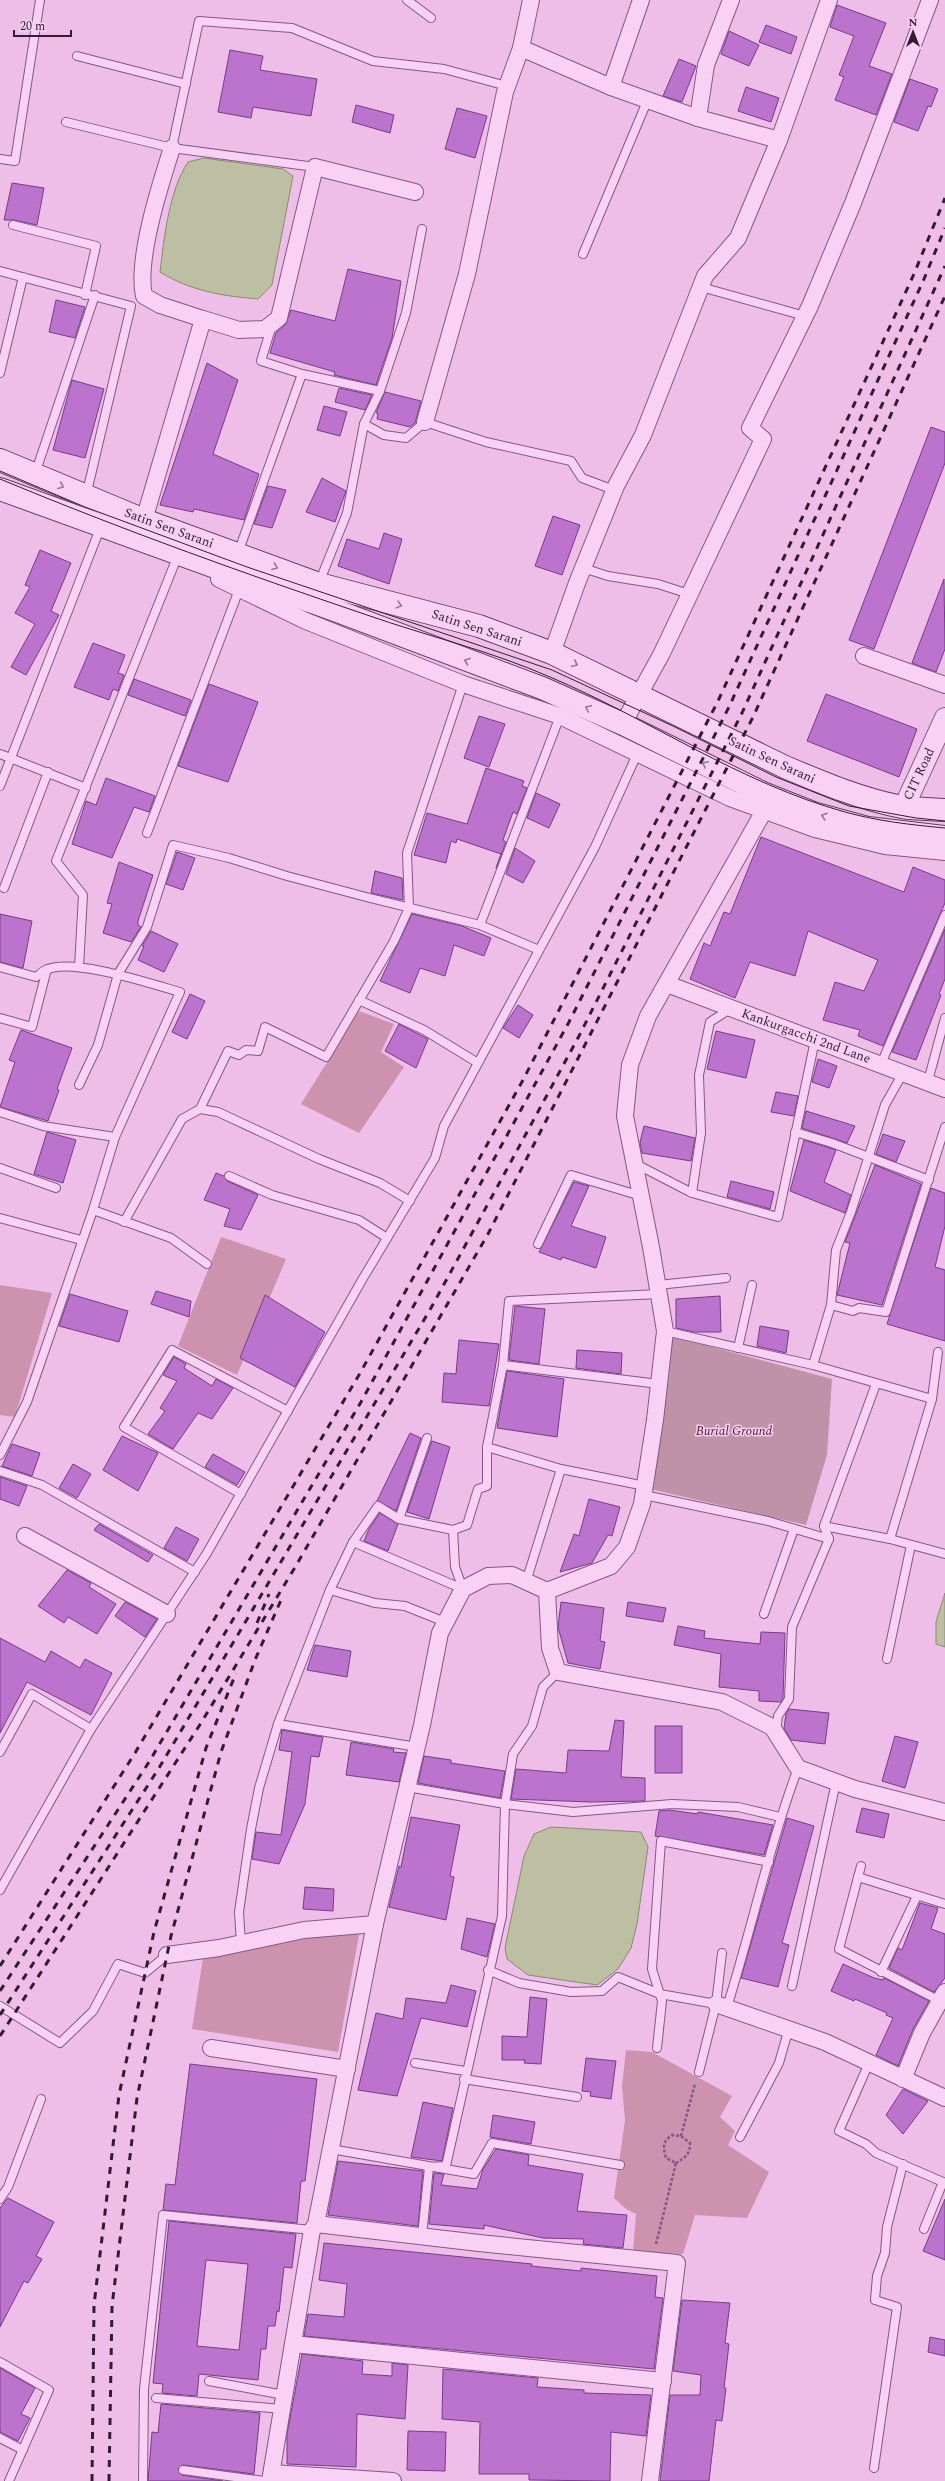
<svg xmlns="http://www.w3.org/2000/svg" width="945" height="2481" font-family="Spectral,serif">
<rect width="100%" height="100%" fill="#eebee9"/>
<g fill="#cc92ae">
<path d="M359,1011L394,1024L381,1052L404,1067L359,1133L301,1104Z"/>
<path d="M221,1237L286,1259L237,1375L178,1346Z"/>
<path d="M0,1285L52,1293L15,1417L0,1415Z"/>
<path d="M360,1929L338,2052L192,2029L203,1958Z"/>
<path d="M626,2050L652,2052L732,2096L720,2117L735,2131L728,2145L769,2172L747,2218L695,2215L683,2254L633,2252L636,2214L626,2209L614,2198L625,2120L622,2086Z"/>
</g>
<path fill="#c092a8" d="M671,1336L832,1379L827,1455L806,1525L650,1489Z"/>
<g fill="#bcbfa1" stroke="#888d69">
<path d="M204,158L283,169L293,176L272,285L258,299C222,296 191,291 160,272C164,238 169,191 188,162Z"/>
<path d="M945,1593V1647L936,1644V1622Z"/>
<path d="M551,1827L641,1832L648,1847L637,1924L631,1948L618,1969L597,1985L528,1975L507,1959L505,1948L524,1856L534,1834Z"/>
</g>
<g fill="#bc73cd" stroke="#763c86" fill-rule="evenodd">
<path d="M837,5L886,23L869,66L892,74L876,115L835,100L844,77L839,75L854,36L830,27Z"/>
<path d="M766,25L797,37L791,54L759,42Z"/>
<path d="M729,31L759,45L749,66L721,54Z"/>
<path d="M230,50L263,56L260,70L317,79L311,116L253,107L251,118L218,112Z"/>
<path d="M679,59L696,66L682,102L663,96Z"/>
<path d="M910,79L938,89L931,107L928,106L918,131L894,122Z"/>
<path d="M746,87L779,98L771,122L738,111Z"/>
<path d="M356,105L394,115L390,133L352,122Z"/>
<path d="M457,108L487,116L475,158L445,149Z"/>
<path d="M12,183L44,188L37,225L14,220H4Z"/>
<path d="M348,269L401,281L392,338L376,385L334,375L335,372L270,353L276,333L285,325L291,310L335,321Z"/>
<path d="M56,300L85,307L75,338L49,332Z"/>
<path d="M207,363L238,380L213,454L259,474L244,520L194,509L193,512L160,505Z"/>
<path d="M72,380L104,389L85,458L53,450Z"/>
<path d="M339,388L372,395L365,410L335,402Z"/>
<path d="M385,392L421,401L415,423L410,427L377,419L378,413H376Z"/>
<path d="M324,406L347,412L340,436L317,430Z"/>
<path d="M931,427L945,432V463L874,649L849,640Z"/>
<path d="M322,478L346,491L335,522L306,512Z"/>
<path d="M268,486L286,490L272,528L254,524Z"/>
<path d="M553,516L580,525L562,575L535,566Z"/>
<path d="M384,533L402,539L389,584L338,566L347,539L379,549Z"/>
<path d="M40,550L71,563L51,611L59,615L26,675L11,667L35,624L15,613L30,587L25,585Z"/>
<path d="M944,579L945,649L936,672L912,663Z"/>
<path d="M93,643L125,655L118,673L124,675L118,691L113,689L109,700L74,687Z"/>
<path d="M134,679L191,700L185,716L128,695Z"/>
<path d="M209,684L258,702L228,782L178,766Z"/>
<path d="M826,694L917,729L899,777L807,741Z"/>
<path d="M479,716L505,724L489,767L464,758Z"/>
<path d="M486,768L524,781L522,786L527,788L517,814L513,812L503,840L506,842L496,868L501,854L457,839L456,843L451,841L446,863L414,855L427,813L467,824Z"/>
<path d="M106,778L155,796L149,812L134,807L112,858L72,844L86,801L96,805Z"/>
<path d="M536,793L560,804L549,828L527,818Z"/>
<path d="M761,837L904,892L913,867L945,880V903L883,1046L858,1036L860,1030L823,1020L835,982L864,991L878,960L808,931L795,976L750,962L735,998L690,979L704,943L710,946L724,912L730,914Z"/>
<path d="M515,848L535,861L523,883L506,874Z"/>
<path d="M177,852L195,858L183,890L166,884Z"/>
<path d="M119,862L153,875L138,921V925L141,927L131,942L103,933L112,904L107,903Z"/>
<path d="M375,871L402,878L403,900L371,893Z"/>
<path d="M0,914L32,921L23,968L0,962Z"/>
<path d="M412,914L462,926L491,938L484,956L454,945L445,976L420,968L410,993L380,981Z"/>
<path d="M945,929V979L939,994L941,995L916,1060L892,1052Z"/>
<path d="M151,931L178,944L164,972L138,960L144,946H142Z"/>
<path d="M190,994L205,1001L187,1039L172,1032Z"/>
<path d="M518,1005L533,1015L519,1038L503,1028Z"/>
<path d="M399,1024L428,1039L416,1068L385,1051Z"/>
<path d="M21,1030L72,1048L57,1089L59,1090L48,1121L0,1107L15,1062L9,1060Z"/>
<path d="M716,1031L755,1040L746,1078L707,1069Z"/>
<path d="M818,1059L837,1066L829,1088L812,1082Z"/>
<path d="M776,1092L798,1096L794,1116L771,1112Z"/>
<path d="M806,1111L855,1126L847,1143L802,1128Z"/>
<path d="M644,1126L695,1138L691,1161L642,1153L640,1142Z"/>
<path d="M47,1132L76,1140L63,1183L34,1174Z"/>
<path d="M883,1134L905,1141L896,1162L876,1154Z"/>
<path d="M804,1140L836,1150L824,1182L851,1195L845,1213L790,1191Z"/>
<path d="M875,1165L921,1184L882,1305L837,1295L850,1243L845,1242Z"/>
<path d="M216,1173L224,1176L227,1181L258,1195L241,1230L224,1226L230,1209L204,1200Z"/>
<path d="M731,1181L774,1192L770,1209L727,1197Z"/>
<path d="M574,1182L589,1186L571,1226L606,1237L596,1268L562,1257L561,1260L539,1252Z"/>
<path d="M931,1188L945,1193V1226L935,1267L945,1270V1341L887,1324Z"/>
<path d="M156,1291L191,1301L189,1317L151,1304Z"/>
<path d="M70,1294L128,1311L119,1342L59,1326Z"/>
<path d="M265,1295L325,1332L295,1387L240,1358Z"/>
<path d="M720,1296L721,1332H694L676,1328V1299Z"/>
<path d="M515,1306L545,1309L539,1364L509,1360Z"/>
<path d="M760,1326L789,1331L786,1353L757,1346Z"/>
<path d="M459,1340L499,1344L489,1406L442,1402L444,1373L456,1374Z"/>
<path d="M577,1350L622,1353L621,1374L576,1368Z"/>
<path d="M174,1357L186,1364L184,1368L212,1386L216,1379L233,1388L212,1419L198,1413L173,1449L148,1434L165,1411L160,1408L177,1381L163,1375Z"/>
<path d="M507,1371L564,1379L557,1437L497,1428Z"/>
<path d="M410,1433L421,1438L396,1511L377,1501Z"/>
<path d="M122,1436L158,1453L138,1491L103,1470Z"/>
<path d="M432,1441L450,1447L429,1519L407,1512Z"/>
<path d="M12,1444L40,1453L32,1476L2,1466Z"/>
<path d="M213,1454L245,1472L237,1485L205,1467Z"/>
<path d="M73,1464L91,1474L77,1498L59,1488Z"/>
<path d="M0,1477L27,1486L19,1506L0,1499Z"/>
<path d="M589,1499L620,1507L612,1536L608,1535L592,1563L560,1572L574,1534L579,1536Z"/>
<path d="M380,1513L398,1524L388,1551L364,1541L369,1529Z"/>
<path d="M99,1524L153,1555L148,1562L94,1530Z"/>
<path d="M176,1527L199,1539L187,1561L164,1548Z"/>
<path d="M67,1570L91,1583L89,1587L116,1604L97,1634L68,1617L64,1623L38,1606Z"/>
<path d="M125,1602L157,1619L145,1637L115,1616Z"/>
<path d="M561,1602L604,1608L600,1641L605,1642L600,1669L568,1663L558,1627Z"/>
<path d="M628,1602L666,1608L663,1622L626,1616Z"/>
<path d="M678,1626L705,1631L704,1638L760,1644L761,1632L785,1633L783,1698L781,1702L759,1701V1691L719,1687L721,1654L674,1645Z"/>
<path d="M0,1638L45,1662L51,1651L80,1668L85,1659L112,1673L91,1715L27,1682L0,1733Z"/>
<path d="M315,1645L351,1651L347,1677L307,1670Z"/>
<path d="M789,1709L829,1713L825,1744L791,1740L784,1728L786,1714Z"/>
<path d="M615,1720L624,1721L621,1777L645,1778V1801L591,1802L511,1799L516,1769L566,1773L568,1750L609,1751Z"/>
<rect x="655" y="1726" width="27" height="47"/>
<path d="M282,1730L323,1737L319,1757L311,1756L305,1804L279,1864L252,1859L256,1832L281,1835L292,1752L279,1750Z"/>
<path d="M895,1736L918,1742L905,1788L882,1781Z"/>
<path d="M351,1742L394,1749L393,1752L406,1753L399,1782L346,1775Z"/>
<path d="M424,1756L451,1760V1763L505,1771L500,1798L418,1783Z"/>
<path d="M862,1808L889,1814L884,1838L856,1832Z"/>
<path d="M669,1810L698,1814V1812L773,1825L764,1855L655,1836L659,1811Z"/>
<path d="M411,1817L460,1825L450,1876L454,1877L446,1920L389,1907L399,1866L401,1867Z"/>
<path d="M787,1818L814,1826L782,1943L789,1945L778,1987L741,1978Z"/>
<path d="M305,1887L334,1889L333,1911L303,1909Z"/>
<path d="M920,1903L938,1908L931,1929L945,1934V1978L934,1992L889,1968L898,1948L902,1950Z"/>
<path d="M467,1918L495,1924L487,1957L461,1949Z"/>
<path d="M843,1964L874,1978L883,1980L884,1978L929,2001L913,2029L898,2066L876,2055L893,2018L886,2015L887,2013L855,1999L854,2001L831,1991Z"/>
<path d="M451,1985L476,1991L467,2027L421,2018L397,2096L358,2090L376,2013L403,2019L406,1998L446,2003Z"/>
<path d="M530,1997L547,1999L541,2064L524,2063L525,2060H502V2036L527,2037Z"/>
<path d="M586,2058L616,2061L611,2099L590,2096L591,2092L582,2091Z"/>
<path d="M190,2064L317,2079L305,2181H301L297,2223L163,2210L166,2184L175,2185Z"/>
<path d="M903,2089L928,2101L903,2134L886,2115Z"/>
<path d="M423,2102L453,2108L442,2161L411,2157Z"/>
<path d="M493,2115L535,2122L531,2144L490,2137Z"/>
<path d="M496,2149L529,2155L528,2165L583,2174L577,2211L627,2215L623,2248L583,2244L584,2239L543,2238L484,2225V2229L429,2224L434,2173L444,2174L441,2185L477,2189L483,2169Z"/>
<path d="M338,2161L423,2171L418,2226L328,2215Z"/>
<path d="M8,2198L54,2222L36,2256L42,2259L28,2283L24,2281L0,2327V2208Z"/>
<path d="M945,2199V2260L923,2251Z"/>
<path d="M169,2221L296,2234L292,2268L284,2267L279,2312L277,2311L275,2326H268L266,2349H261L258,2380L199,2374L197,2396L162,2393L163,2384L153,2383ZM206,2260L248,2264L239,2350L197,2346Z"/>
<path d="M324,2243L532,2264L531,2266L581,2271V2268L657,2276L655,2297L663,2298L654,2369L304,2336L308,2314L344,2317L347,2284L319,2280Z"/>
<path d="M682,2300L730,2303L725,2343L729,2344L724,2388H726L722,2421L716,2420L709,2481H660L670,2395H700L701,2375L673,2371Z"/>
<path d="M930,2337L945,2340V2356L928,2352Z"/>
<path d="M302,2354L363,2361L362,2374L392,2376V2363L408,2365L405,2419L357,2414L356,2467L287,2464V2434Z"/>
<path d="M0,2368L35,2388L21,2414L30,2418L18,2441L0,2432Z"/>
<path d="M443,2369L538,2378L537,2387L584,2390V2393L651,2395L646,2436L611,2432L610,2481L529,2480V2474H479L480,2422L442,2419Z"/>
<path d="M161,2404L260,2413L254,2474L183,2465L178,2469L182,2475L223,2481H148L152,2432L158,2433Z"/>
<path d="M408,2431L446,2432L445,2471L407,2470Z"/>
</g>
<g fill="none" stroke-linecap="round" stroke-linejoin="round">
<defs>
<g id="service">
<path d="M407,0L431,18"/>
<path d="M77,56L186,84"/>
<path d="M66,122L172,148L315,167"/>
<path d="M172,148L199,21L292,28L373,61L444,69L507,86"/>
<path d="M0,159L15,161L40,0"/>
<path d="M13,225L96,246L85,295"/>
<path d="M583,254L648,99"/>
<path d="M0,271L131,306L86,496"/>
<path d="M701,287L805,316"/>
<path d="M272,325L261,361L302,374L380,391"/>
<path d="M0,373L23,277"/>
<path d="M364,424L384,435L406,438L425,422L486,442L571,461L582,478L614,490"/>
<path d="M35,474L95,295"/>
<path d="M238,553L302,374"/>
<path d="M583,568L608,576L658,584L689,594"/>
<path d="M319,583L347,513L364,424L380,391L406,313L422,229"/>
<path d="M0,754L86,788"/>
<path d="M0,786L101,526"/>
<path d="M147,833L240,587"/>
<path d="M4,888L48,772"/>
<path d="M480,925L560,716"/>
<path d="M0,967L36,977C39,975 42,971 46,970C71,957 152,984 180,992L115,1137L93,1210"/>
<path d="M79,967L83,895L56,861L178,555"/>
<path d="M359,1000L424,1030L478,1063"/>
<path d="M0,1018L32,1027L47,969"/>
<path d="M881,1064L945,915"/>
<path d="M928,1081L945,1018"/>
<path d="M79,1085L98,1045L118,974L147,927L173,845L229,858L287,876L370,898L480,925L539,950"/>
<path d="M200,1109L218,1112L319,1159L380,1183L410,1201"/>
<path d="M0,1112L43,1126L115,1137"/>
<path d="M795,1132L832,1143L929,1180"/>
<path d="M634,1163L692,1193L778,1217L815,1040"/>
<path d="M0,1168L56,1188"/>
<path d="M229,1176L272,1195L359,1220L387,1238"/>
<path d="M692,1193L701,1133L699,1075L710,1022L730,1009"/>
<path d="M0,1218L81,1240"/>
<path d="M124,1222L182,1119L200,1109L228,1051L239,1055L246,1050L258,1051L265,1027L326,1057L394,941L409,908L407,853L463,684"/>
<path d="M538,1244L571,1175L641,1196"/>
<path d="M658,1285L726,1278"/>
<path d="M831,1305L853,1311L859,1308L886,1312L945,1127"/>
<path d="M665,1331L813,1365L932,1399"/>
<path d="M738,1348L752,1285"/>
<path d="M503,1365L659,1384"/>
<path d="M813,1365L831,1305L836,1250L851,1212L885,1105L903,1073"/>
<path d="M0,1455L27,1402L93,1210L171,1238L207,1264"/>
<path d="M0,1471L42,1485L195,1572"/>
<path d="M645,1486L561,1469L487,1447L503,1365L509,1301L659,1294"/>
<path d="M241,1494L124,1427L172,1350L288,1411"/>
<path d="M644,1495L768,1521L829,1539"/>
<path d="M399,1519L427,1438"/>
<path d="M824,1526L890,1539L945,1554"/>
<path d="M453,1530L455,1567L463,1589"/>
<path d="M890,1539L932,1399L938,1352"/>
<path d="M353,1542L463,1589"/>
<path d="M526,1582L561,1469"/>
<path d="M330,1590L375,1603L405,1606L445,1622"/>
<path d="M764,1614L794,1529"/>
<path d="M887,1659L911,1545"/>
<path d="M278,1724L417,1747"/>
<path d="M776,1731L778,1716L789,1699L792,1627L829,1539L824,1526L876,1384"/>
<path d="M0,1752L32,1694L91,1729L207,1553L362,1280L435,1158L444,1126L595,847L638,752"/>
<path d="M407,1787L505,1804L573,1812L672,1804L738,1807L780,1817"/>
<path d="M861,1866L839,1949L940,2001"/>
<path d="M858,1877L945,1904"/>
<path d="M0,1890L91,1729"/>
<path d="M241,1944L239,1912L251,1829L259,1788L278,1724L330,1590L353,1542L378,1506L399,1519L453,1530L467,1525L478,1489L487,1486V1447"/>
<path d="M488,1970L519,1983L571,1992L602,1991L618,1977L660,1994L716,2004"/>
<path d="M881,1972L917,1896"/>
<path d="M792,1986L836,1782"/>
<path d="M0,2006L60,2043L93,2011L118,1964L145,1973L167,1955"/>
<path d="M727,2007C752,1928 769,1846 798,1768"/>
<path d="M657,2048L662,2001L652,1969L661,1841L769,1862"/>
<path d="M415,2063L465,2071"/>
<path d="M869,2063L839,2131L866,2144L876,2153L943,2182L924,2229"/>
<path d="M699,2072L716,2004L722,1953"/>
<path d="M464,2079L577,2097"/>
<path d="M740,2137L779,2063L789,2028"/>
<path d="M331,2149L474,2174L492,2143L620,2165"/>
<path d="M0,2199L8,2187L41,2099"/>
<path d="M422,2236L429,2167L446,2166L502,1916L505,1804L513,1754L532,1726L543,1687L558,1672"/>
<path d="M0,2362L49,2390L9,2481"/>
<path d="M209,2381L284,2395"/>
<path d="M156,2398L282,2409"/>
<path d="M0,2438L23,2450"/>
<path d="M874,2468L897,2307L875,2300L877,2276L885,2253L887,2227L903,2164"/>
<path d="M183,2470L264,2481"/>
<path d="M143,2481L144,2389L163,2215L312,2230"/>
</g>
<g id="minor">
<path d="M521,48L531,0"/>
<path d="M611,87L641,0"/>
<path d="M698,118L706,65L731,0"/>
<path d="M203,319L239,330L265,329L279,318L315,167L415,192"/>
<path d="M425,422L467,274L505,92L521,48L611,87L698,118L779,140"/>
<path d="M144,520L203,319L160,305L144,296C136,260 160,185 172,148"/>
<path d="M219,579L306,621L463,684L560,716L730,798L815,829L885,846L945,852"/>
<path d="M552,653L577,583L616,486L643,435L705,276L738,238L779,140L829,0"/>
<path d="M864,656L945,685"/>
<path d="M623,724L662,653L763,439L750,428L810,306L853,203L930,0"/>
<path d="M667,984L945,1089"/>
<path d="M25,1536L167,1614"/>
<path d="M547,1591L611,1566L627,1547L642,1504L655,1420L665,1331L651,1247L625,1116L630,1065L648,1016L764,811"/>
<path d="M167,1955L219,1948L304,1930L375,1924"/>
<path d="M716,2004L825,2042L945,2098"/>
<path d="M211,2048L347,2069"/>
<path d="M903,2079L922,2033L945,1992"/>
<path d="M316,2224L479,2243L677,2263L650,2481"/>
<path d="M293,2344L663,2381"/>
<path d="M272,2473L393,2481"/>
<path d="M270,2481L312,2230L316,2224L375,1924L422,1725L440,1633L463,1589L488,1576L512,1575L547,1591L550,1648L558,1672L722,1702L772,1727L798,1768L855,1789L945,1812"/>
</g>
<path id="tertiary" d="M904,807L945,718"/>
<g id="secondary">
<path d="M0,460L144,520L319,584L479,626L552,653L785,767C823,783 861,799 902,807C916,809 931,809 945,810"/>
<path d="M0,489L337,611L542,688L623,724L765,794L813,813L868,828L945,837"/>
</g>
</defs>
<use href="#service" stroke="#835786" stroke-width="10"/>
<use href="#minor" stroke="#835786" stroke-width="18"/>
<use href="#tertiary" stroke="#835786" stroke-width="22"/>
<use href="#secondary" stroke="#633a68" stroke-width="24"/>
<g stroke="#835786" stroke-width="2.5" stroke-dasharray="3 2" stroke-linecap="butt">
<path d="M681,2136L695,2084"/>
<path d="M656,2244L676,2163L666,2158C663,2147 662,2142 672,2135L681,2136L690,2143C690,2154 686,2157 676,2163"/>
</g>
<use href="#service" stroke="#f9d1f5" stroke-width="8"/>
<use href="#minor" stroke="#f9d1f5" stroke-width="16"/>
<use href="#tertiary" stroke="#f9d1f5" stroke-width="20"/>
<use href="#secondary" stroke="#f9d1f5" stroke-width="22"/>
<g stroke="#321c35" stroke-width="1">
<path d="M0,471L85,507L247,567L552,670L675,727L776,777L849,806L916,818L945,821"/>
<path d="M0,479C120,529 243,573 367,615C427,636 491,651 550,677C649,719 740,783 845,812C877,821 912,825 945,828"/>
</g>
<g stroke="#321c35" stroke-width="3" stroke-dasharray="7 7" stroke-linecap="butt">
<path d="M257,1623L269,1594"/>
<path d="M0,1966L135,1753L359,1375L523,1080L718,701L914,274L945,198"/>
<path d="M0,1991L149,1762L361,1402L569,1022L729,707L924,279L945,228"/>
<path d="M0,2015L159,1768L431,1308L501,1180L579,1036L742,713L945,266"/>
<path d="M0,2036L201,1723L294,1569L488,1234L753,717L945,296"/>
<path d="M92,2481L94,2305L119,2095L154,1932L206,1748L236,1673"/>
<path d="M109,2481L112,2306L137,2098L171,1936L221,1752L255,1660L281,1600"/>
</g>
</g>
<defs><path id="oneway-chevron" d="M-2-3.5L2.5 0L-2 3.5" fill="none" stroke-width="1.6" stroke-linecap="round" stroke-linejoin="round"/></defs>
<g stroke="#967695">
<use href="#oneway-chevron" transform="translate(61 486) rotate(23)"/>
<use href="#oneway-chevron" transform="translate(275 567) rotate(21)"/>
<use href="#oneway-chevron" transform="translate(399 605) rotate(15)"/>
<use href="#oneway-chevron" transform="translate(467 661) rotate(-160)"/>
<use href="#oneway-chevron" transform="translate(575 664) rotate(25)"/>
<use href="#oneway-chevron" transform="translate(588 708) rotate(-155)"/>
<use href="#oneway-chevron" transform="translate(705 764) rotate(-153)"/>
<use href="#oneway-chevron" transform="translate(824 816) rotate(-163)"/>
</g>
<g text-anchor="middle" dominant-baseline="central" stroke-width="3" stroke-linejoin="round" paint-order="stroke">
<g font-size="13" fill="#321c35" stroke="#f5cef1">
<text transform="translate(169 528) rotate(20)">Satin Sen Sarani</text>
<text transform="translate(477 628) rotate(18)">Satin Sen Sarani</text>
<text transform="translate(772 760) rotate(25)">Satin Sen Sarani</text>
<text transform="translate(919 774) rotate(-65)">CIT Road</text>
<text transform="translate(806 1036) rotate(20)">Kankurgacchi 2nd Lane</text>
</g>
<g font-size="13" font-style="italic" fill="#522233" stroke="#f5cef1">
<text x="734" y="1431">Burial Ground</text>
</g>
</g>
<g transform="translate(913 32)" stroke="#f5cef1" stroke-width="3" paint-order="stroke">
<path d="M0-3L7 15L0 10L-7 15Z" fill="#321c35"/>
<text y="-6" font-size="11" font-weight="bold" text-anchor="middle" fill="#321c35">N</text>
</g>
<path d="M14 30v6h57v-6" fill="none" stroke="#321c35" stroke-width="2"/>
<text x="20" y="30" font-size="12" fill="#321c35" stroke="#f5cef1" stroke-width="3" paint-order="stroke">20 m</text>
</svg>
